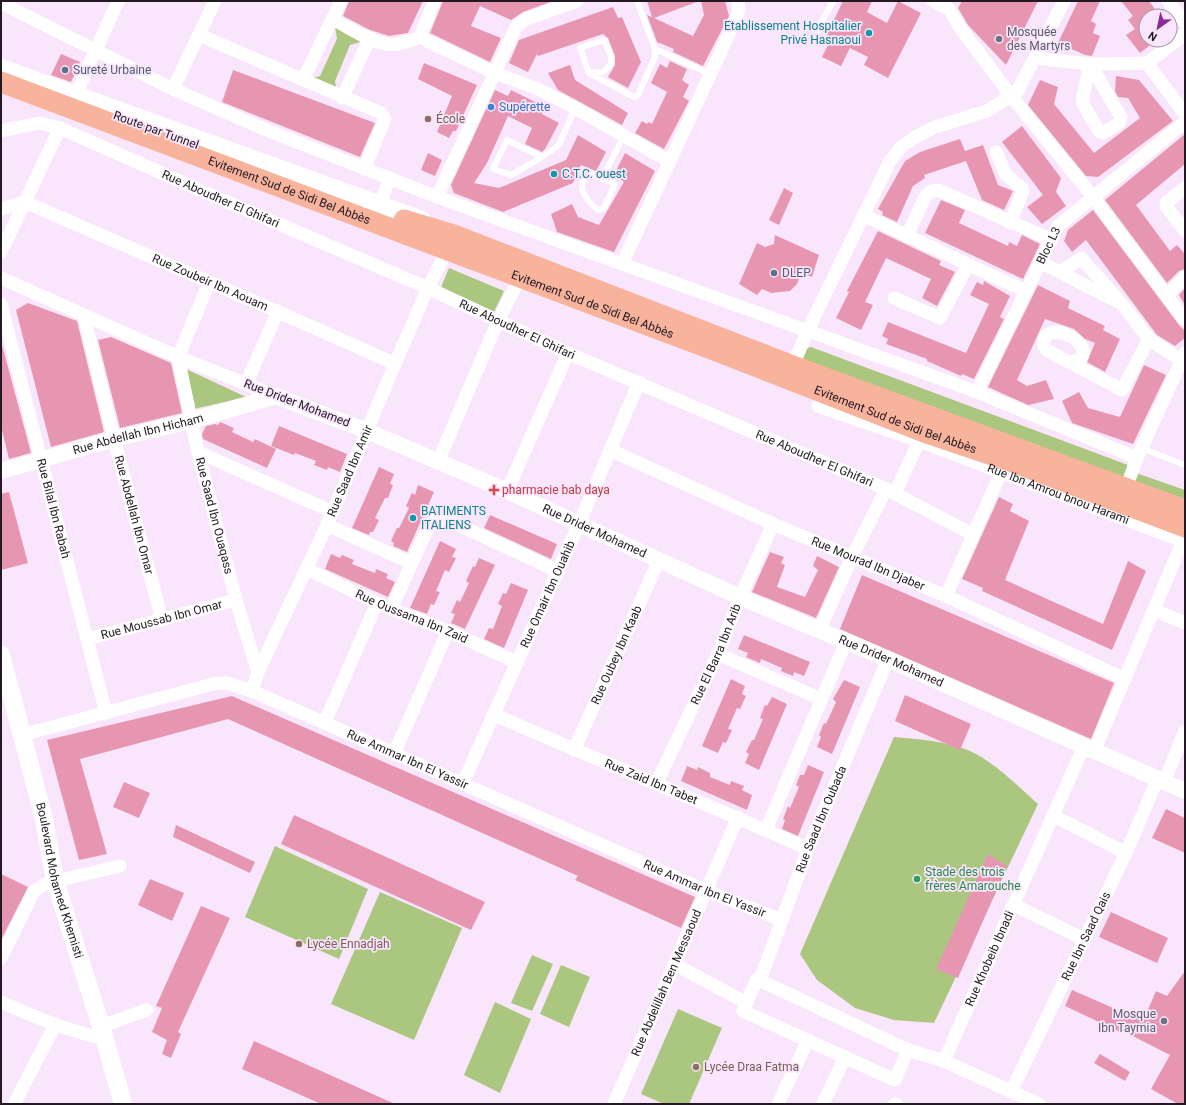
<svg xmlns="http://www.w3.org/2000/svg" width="1186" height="1105" font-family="Roboto,sans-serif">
<rect width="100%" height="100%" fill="#fae6fc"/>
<g fill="#abc67e">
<path d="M335,26L363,41L350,45L335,81L337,92L309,79L320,76L337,39Z"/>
<path d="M449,268L504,291L492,316L439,292Z"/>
<path d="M811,347L1136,468V473L1185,490V506L802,363L803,350Z"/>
<path d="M186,369L246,397L194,409Z"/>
<path d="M894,737C919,739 946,741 970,751C994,762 1018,786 1038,804L934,1023L894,1020L855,1008L817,980L800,954Z"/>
<path d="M275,846L368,889L339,959L245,917Z"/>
<path d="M380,892L462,928L414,1040L331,1004Z"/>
<path d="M532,955L553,964L532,1011L511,1003Z"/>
<path d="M561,965L590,977L569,1027L540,1014Z"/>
<path d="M495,1002L531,1019L500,1093L464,1075Z"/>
<path d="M678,1009L722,1028L689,1104H664L641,1094Z"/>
</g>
<g fill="#e796b2">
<path d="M349,1H423L408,33L389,36L370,30L343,16Z"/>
<path d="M443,1H553L523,12L511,20L480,6L471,26L501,38L490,62L430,33Z"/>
<path d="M647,1H699L654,18L693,36L704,15L701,1H725L729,16L703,66L673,52L674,49L657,42L647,15L652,17Z"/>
<path d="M843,1H872L867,12L887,23L898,1L921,13L888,78L864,65L868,57L850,48L841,66L822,57L828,45L823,43Z"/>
<path d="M962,1H1038L1006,65L968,25L958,8Z"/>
<path d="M1078,1H1100L1091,21L1096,24L1093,33L1100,36L1092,56L1085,55L1058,43Z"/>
<path d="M1121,1H1149L1160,16H1146V40H1157L1140,53L1126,35L1135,29L1128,20L1133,16Z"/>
<path d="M613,7L618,18L622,17L641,62L628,88L608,77L615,65V56L608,38L603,34L538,56L537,54L528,72L509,63L519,40Z"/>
<path d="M61,54L80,62L71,82L51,75Z"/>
<path d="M670,61L687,69L682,80L689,85L683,97L689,101L664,149L635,133L642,121L647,124L648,122L652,124L667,92L651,83L660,64L667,68Z"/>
<path d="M424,63L477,85L456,131H453L449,138L437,132L452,96L418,79Z"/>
<path d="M570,65L575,80L628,113L622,125L558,90L548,73Z"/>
<path d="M233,70L375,123L360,157L222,102Z"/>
<path d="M1116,76L1139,80L1173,121L1098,177L1086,176L1028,105L1040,80L1058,87L1054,104L1094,153L1140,118L1128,98L1118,97L1115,91Z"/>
<path d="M495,90L508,96L511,90L545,107L542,114L559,123L545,149L542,152L525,144L532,128L508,116L487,163L474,183L499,188L566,160L578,135L606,152L596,171L581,165L573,183L503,212L454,193L451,185Z"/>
<path d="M1022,126L1061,178L1056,192L1066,206L1042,224L1027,207L1043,195L1002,142Z"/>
<path d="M1185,134V164L1136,205L1170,251L1177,245L1185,254V269L1179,271L1167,283L1105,200Z"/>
<path d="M960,139L965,151L983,145L998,185L1013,191L1004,210L982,200L966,161L924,175L925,178L913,186L897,222L882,215L883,212L878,209L905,161L920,152Z"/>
<path d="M428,153L442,160L435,176L421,170Z"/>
<path d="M625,153L655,171L614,252L557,232L551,214L572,204L578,217L599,225L624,182L614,175Z"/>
<path d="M784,188L793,193L779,225L769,220Z"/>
<path d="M941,200L965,210L959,223L1008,246L1009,242L1017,246L1022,235L1040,244L1023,279L925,233Z"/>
<path d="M1093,210L1179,325L1185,331V338L1175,346L1157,335L1086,240L1072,252L1064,241L1068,230Z"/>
<path d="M878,231L941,261L939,265L955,272L937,306L922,298L931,279L886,258L865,302L873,305L861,330L836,318L849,292L847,291Z"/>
<path d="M775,235L819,255L812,277L801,273L797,284L790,291L771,293L762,289L757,295L739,284L757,243L765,247L774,244Z"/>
<path d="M984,281L1010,296L1000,317L1004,319L974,379L962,374L961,376L927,361V359L886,344L888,339L882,336L888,322L966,353L989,304L970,295L977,282L983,285Z"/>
<path d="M1038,285L1070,301L1068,308L1105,326L1103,330L1120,339L1105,372L1087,362L1095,343L1085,339L1074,329L1045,319L1017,380L1027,386L1046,380L1054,399L1028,405L988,387Z"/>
<path d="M1185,288V305L1179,295Z"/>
<path d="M28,303L77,321L104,432L51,447L16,310Z"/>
<path d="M111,337L171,363L182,413L120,428L98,340Z"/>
<path d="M1,341L31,453L9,459L1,426Z"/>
<path d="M1144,365L1166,375L1133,444L1072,423L1062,401L1079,392L1088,408L1120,417Z"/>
<path d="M220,422L234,428L232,432L253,442L255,439L276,449L267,468L203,439L202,434L206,426L215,424L218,425Z"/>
<path d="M279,426L347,454L340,472L328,467L327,470L314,465L316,461L295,453L294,455L271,446Z"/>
<path d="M379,467L394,474L390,484L393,485L388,498H385L375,518L379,520L373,532H370L369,535L352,528Z"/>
<path d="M418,485L434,492L407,552L393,546L394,543L391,541L397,528H399L409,508L406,506L412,493L415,495Z"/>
<path d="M9,492L28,563L1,570V494Z"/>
<path d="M999,497L1013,504L1010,511L1029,521L1005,580L1103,624L1128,561L1146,571L1112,650L982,591L983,588L962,579Z"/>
<path d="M490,515L557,544L551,559L484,528Z"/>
<path d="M440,541L456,549L452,557L456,558L449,572L445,570L436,591L440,592L434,605L431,604L427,614L410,608Z"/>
<path d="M770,552L784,557L781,563L785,565L777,587L805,597L818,570L813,566L817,556L839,567L816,618L752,592Z"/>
<path d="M331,554L340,558L342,555L354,560L352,564L375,573L376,569L388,574L386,578L395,582L388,597L325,569Z"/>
<path d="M479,558L495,565L465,629L451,623L455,614L451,613L457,600L460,602L469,583L466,581L473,566L475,567Z"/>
<path d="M862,575L1114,683L1091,739L840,629Z"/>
<path d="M511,583L528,590L504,648L484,639L489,628L493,629L502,606L498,604L503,593L506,594Z"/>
<path d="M744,635L810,662L804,676L794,672L793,676L781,671L782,668L761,659L760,663L746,657L748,653L738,649Z"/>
<path d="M731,679L745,686L742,694L746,696L740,709L737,708L728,729L732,730L726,743L723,742L718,753L702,746Z"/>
<path d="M844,680L860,687L832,754L817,747L821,737L819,735L824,723L826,724L836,702L833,699Z"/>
<path d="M905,695L971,724L960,750L895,721Z"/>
<path d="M232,696L695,897L681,928L575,880L578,876L228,719L80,759L107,854L79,860L47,740Z"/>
<path d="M772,697L787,704L759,770L745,763L749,754L746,752L752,740H754L763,719L760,718L765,705L767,706Z"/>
<path d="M808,765L824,772L798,836L782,829L785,820L783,819L788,806L790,808L799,787L796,785L800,775H804Z"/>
<path d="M687,766L697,770L698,767L710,773V777L730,785L731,781L744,786L742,790L752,795L747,810L681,781Z"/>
<path d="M124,782L150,793L139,818L113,807Z"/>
<path d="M1166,809L1185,818V853L1152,838Z"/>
<path d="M294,815L485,902L471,930L281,844Z"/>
<path d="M176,825L255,862L250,873L173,837Z"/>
<path d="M988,854L1007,866L958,978L936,969Z"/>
<path d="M1,874L28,887L1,940Z"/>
<path d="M150,879L184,893L172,921L138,905Z"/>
<path d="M201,906L230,918L178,1032L181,1034L171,1058L162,1054L167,1040L152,1032L162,1008L156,1006Z"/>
<path d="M1111,912L1168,938L1157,963L1099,937Z"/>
<path d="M1185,971V1104H1178L1151,1089L1170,1055L1123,1031L1122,1033L1065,1006L1072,990L1143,1021L1156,991L1167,996Z"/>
<path d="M254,1041L395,1104H321L242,1069Z"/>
<path d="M1100,1054L1130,1072L1125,1081L1094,1063Z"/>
</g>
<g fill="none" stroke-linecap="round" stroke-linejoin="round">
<g stroke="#fff" stroke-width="6">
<path d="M817,31L833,1"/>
<path d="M604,40L611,56V64L603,72L589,73L580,48Z"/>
<path d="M655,49L710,74"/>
<path d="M589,73L634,97L638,95L655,57V49L637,1"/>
<path d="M542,157L507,140L493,169L511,175C527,166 544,157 559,145L575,108"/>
<path d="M588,172L615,184L604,208L599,210C592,207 580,192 582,184C583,180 586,175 588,172Z"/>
<path d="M602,179L623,137"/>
<path d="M1141,448L1185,465"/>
</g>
<g stroke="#fff" stroke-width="13">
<path d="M435,1L422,31V37L427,41L495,73L538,89L575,108L669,161"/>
<path d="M933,1L949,9L961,29L1012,97L1093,197L1185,320"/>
<path d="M1168,1L1185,23"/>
<path d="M1,3L173,89L264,129L437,197L977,392L1137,458L1185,353"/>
<path d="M332,19C351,28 375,47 397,44C405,43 414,39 422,37"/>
<path d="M199,35L381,113L385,119L364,169"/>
<path d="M1035,58L1090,64L1147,63L1185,114"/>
<path d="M1147,63L1185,34"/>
<path d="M1090,64L1121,117L1119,123L1103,133L1099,131L1083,104V96Z"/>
<path d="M303,80L341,1"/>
<path d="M173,89L215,1"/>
<path d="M75,96L118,1"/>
<path d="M342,98L370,38"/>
<path id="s1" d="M1,131L39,123L60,128L211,195L428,288L568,353L886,489L972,534"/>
<path d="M996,152L1006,175L1022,188L1023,191L1010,223"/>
<path d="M1185,188L1167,202L1166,206L1185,231"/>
<path d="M437,197L516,27L526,19L577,1"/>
<path d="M380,204L390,178"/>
<path id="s2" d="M1,209L25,202C148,256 272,308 395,364"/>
<path d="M863,215L1025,291"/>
<path d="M907,236L925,197L931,191L938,190L1050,239"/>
<path d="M1,252L60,128"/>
<path d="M1040,262L1122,304L1149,339L1182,361"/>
<path d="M622,264L736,19L739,10L738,1"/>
<path d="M1060,272L1081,258L1118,299"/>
<path d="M1,278L178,357L276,396"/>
<path id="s3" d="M209,283L178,357L198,452L236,600L258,672"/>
<path d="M1167,295L1185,277"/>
<path d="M894,298L940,318L968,265"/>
<path id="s4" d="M1,304L106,713"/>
<path id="s5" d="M84,316L114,439L162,620"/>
<path d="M1069,362L1078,361C1099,345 1049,319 1044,340C1043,345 1044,348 1048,351L1122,390L1149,339"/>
<path d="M793,366L807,332L890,161L901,147L917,136L935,127L987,111L1017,92L1064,1"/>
<path d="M246,384L278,311"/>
<path id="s6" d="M977,392L1058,226L1185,122"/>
<path id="s7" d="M818,406L919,441L1185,542"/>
<path id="s8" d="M610,450L773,524L946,596L1125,679"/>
<path d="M198,452L333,512"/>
<path d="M438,462L498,321L520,278"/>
<path d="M1126,488L1137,458"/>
<path d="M507,491L568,353"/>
<path d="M895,493L923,433"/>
<path d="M327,525L411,563"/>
<path id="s9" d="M307,569L377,603L448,631L516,662"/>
<path d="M946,596L1004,466"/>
<path d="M391,609L428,528C434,517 442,518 452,522L558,571"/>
<path d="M1154,610L1185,623"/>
<path d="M819,631L852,557L886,489"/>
<path id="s10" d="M87,639L236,600"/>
<path d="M718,654L821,699"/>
<path id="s11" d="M252,691L258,672L327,525L395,364L428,288L451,243"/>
<path id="s12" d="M493,714C598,761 704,802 808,849"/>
<path d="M325,722L377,603"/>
<path id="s13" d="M22,735L217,683H227L252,691L707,891L782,920"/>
<path id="s14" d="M574,750L659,560"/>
<path d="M1094,751L1183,541"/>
<path d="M394,754L448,631"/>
<path d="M1164,782L1185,731"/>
<path id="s15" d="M463,783L579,524L639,382"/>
<path id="s16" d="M656,784L718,654L740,597L773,524"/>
<path d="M1054,816L1126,853"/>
<path d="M766,830L846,642"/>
<path d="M1014,905L1084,939"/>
<path d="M1,958L34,891L47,883L120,866"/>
<path d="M674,964L747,1003"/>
<path d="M757,979L908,1050L895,1080L743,1011Z"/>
<path id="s17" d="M760,980L808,849L888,659"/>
<path d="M1,1002C34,1016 68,1032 104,1038"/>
<path d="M101,1026L147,1010"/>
<path d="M908,1050L944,1061L1039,1104"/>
<path id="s18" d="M944,1061L1084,746"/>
<path id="s19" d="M1011,1092L1126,853L1158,778"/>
<path d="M14,1104L55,1025"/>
<path id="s20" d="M614,1104L738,817"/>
<path d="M778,1104L808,1040"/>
<path d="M823,1104L845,1057"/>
<path d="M895,1104H896"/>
</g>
<path stroke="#fff" stroke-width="16" id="s21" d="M1,471L114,439L190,421L276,396L367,431L507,491L740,597L888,659L1185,791"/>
<g stroke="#fff" stroke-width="18">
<path d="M1,68L422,220"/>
<path id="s22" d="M1,655L44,819L55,881L101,1026L123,1104"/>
</g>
<g stroke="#f7b39c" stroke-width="21">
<path id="s23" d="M1,82L719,352L924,432L1007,460L1185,527"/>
<path d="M404,220L454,235L793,366L1185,510"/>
</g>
</g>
<g fill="#0f9aa8" stroke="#fae6fc" stroke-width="1.5">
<circle cx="869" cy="33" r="4"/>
<circle cx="554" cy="174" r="4"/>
<circle cx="413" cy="518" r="4"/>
</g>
<g fill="#6b7280" stroke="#fae6fc" stroke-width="1.5">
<circle cx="999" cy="39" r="4"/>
<circle cx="1164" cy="1021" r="4"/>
</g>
<g fill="#5c6f8a" stroke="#fae6fc" stroke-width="1.5">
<circle cx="65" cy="70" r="4"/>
<circle cx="774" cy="273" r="4"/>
</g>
<circle fill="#3f7fe0" stroke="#fae6fc" stroke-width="1.5" cx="491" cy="107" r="4"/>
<g fill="#8d6e63" stroke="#fae6fc" stroke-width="1.5">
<circle cx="428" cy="119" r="4"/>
<circle cx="299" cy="944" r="4"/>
<circle cx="696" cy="1067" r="4"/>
</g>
<path fill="#e0444e" stroke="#fae6fc" stroke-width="1.5" d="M492 484h4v4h4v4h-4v4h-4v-4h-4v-4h4z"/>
<circle fill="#2e9e5b" stroke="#fae6fc" stroke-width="1.5" cx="917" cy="879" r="4"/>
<g text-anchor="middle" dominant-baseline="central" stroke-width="3.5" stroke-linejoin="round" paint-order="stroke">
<g font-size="12" fill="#0d838f" stroke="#fae6fc" text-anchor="start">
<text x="861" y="26" text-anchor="end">Etablissement Hospitalier<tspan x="861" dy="14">Privé Hasnaoui</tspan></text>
<text x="562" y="174">C.T.C. ouest</text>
<text x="421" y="511">BATIMENTS<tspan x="421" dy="14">ITALIENS</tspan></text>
</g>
<g font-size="12" fill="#5b616d" stroke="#fae6fc" text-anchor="start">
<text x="1007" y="32">Mosquée<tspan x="1007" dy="14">des Martyrs</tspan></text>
<text x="1156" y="1014" text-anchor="end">Mosque<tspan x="1156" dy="14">Ibn Taymia</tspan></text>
</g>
<g font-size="12" fill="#4e5e75" stroke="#fae6fc" text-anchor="start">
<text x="73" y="70">Sureté Urbaine</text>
<text x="782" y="273">DLEP</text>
</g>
<g font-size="12" fill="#366cbe" stroke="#fae6fc" text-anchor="start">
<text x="499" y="107">Supérette</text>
</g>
<g font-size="12" fill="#785e54" stroke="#fae6fc" text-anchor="start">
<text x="436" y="119">École</text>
<text x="307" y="944">Lycée Ennadjah</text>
<text x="704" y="1067">Lycée Draa Fatma</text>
</g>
<g font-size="12" fill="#221923" stroke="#fae6fc">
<text transform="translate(156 130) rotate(20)">Route par Tunnel</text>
<text stroke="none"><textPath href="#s23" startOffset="308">Evitement Sud de Sidi Bel Abbès</textPath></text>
<text stroke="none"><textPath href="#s1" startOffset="236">Rue Aboudher El Ghifari</textPath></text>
<text stroke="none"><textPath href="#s6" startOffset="163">Bloc L3</textPath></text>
<text stroke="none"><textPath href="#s2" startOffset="227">Rue Zoubeir Ibn Aouam</textPath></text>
<text stroke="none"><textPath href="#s23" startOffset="632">Evitement Sud de Sidi Bel Abbès</textPath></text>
<text stroke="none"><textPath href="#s1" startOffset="560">Rue Aboudher El Ghifari</textPath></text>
<text transform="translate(297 403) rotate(21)">Rue Drider Mohamed</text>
<text stroke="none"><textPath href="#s23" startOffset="956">Evitement Sud de Sidi Bel Abbès</textPath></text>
<text stroke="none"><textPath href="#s21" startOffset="142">Rue Abdellah Ibn Hicham</textPath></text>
<text stroke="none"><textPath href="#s1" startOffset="884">Rue Aboudher El Ghifari</textPath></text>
<text stroke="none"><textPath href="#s11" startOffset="241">Rue Saad Ibn Amir</textPath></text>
<text stroke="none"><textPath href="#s7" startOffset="256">Rue Ibn Amrou bnou Harami</textPath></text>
<text stroke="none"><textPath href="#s4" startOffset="211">Rue Bilal Ibn Rabah</textPath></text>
<text stroke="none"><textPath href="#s5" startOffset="205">Rue Abdellah Ibn Omar</textPath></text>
<text stroke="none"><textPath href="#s3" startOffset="243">Rue Saad Ibn Ouaqass</textPath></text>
<text stroke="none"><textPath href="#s21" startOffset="631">Rue Drider Mohamed</textPath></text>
<text stroke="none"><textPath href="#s8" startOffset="282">Rue Mourad Ibn Djaber</textPath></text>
<text stroke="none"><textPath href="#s15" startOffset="207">Rue Omair Ibn Ouahib</textPath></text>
<text stroke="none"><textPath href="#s9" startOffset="115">Rue Oussama Ibn Zaid</textPath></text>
<text stroke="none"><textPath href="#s10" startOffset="77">Rue Moussab Ibn Omar</textPath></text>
<text stroke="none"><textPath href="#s16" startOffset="143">Rue El Barra Ibn Arib</textPath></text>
<text stroke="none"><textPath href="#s14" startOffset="104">Rue Oubey Ibn Kaab</textPath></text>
<text stroke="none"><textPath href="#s21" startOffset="955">Rue Drider Mohamed</textPath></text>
<text stroke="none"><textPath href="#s13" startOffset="408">Rue Ammar Ibn El Yassir</textPath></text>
<text stroke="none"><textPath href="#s12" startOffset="172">Rue Zaid Ibn Tabet</textPath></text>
<text stroke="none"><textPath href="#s17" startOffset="172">Rue Saad Ibn Oubada</textPath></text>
<text stroke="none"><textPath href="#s22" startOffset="233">Boulevard Mohamed Khemisti</textPath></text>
<text stroke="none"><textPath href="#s13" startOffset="732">Rue Ammar Ibn El Yassir</textPath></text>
<text stroke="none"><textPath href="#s19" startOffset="173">Rue Ibn Saad Qais</textPath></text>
<text stroke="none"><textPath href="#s18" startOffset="112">Rue Khobeib Ibnadi</textPath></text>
<text stroke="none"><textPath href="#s20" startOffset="132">Rue Abdelillah Ben Messaoud</textPath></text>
</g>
<g font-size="12" fill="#be3a42" stroke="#fae6fc" text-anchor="start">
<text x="502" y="490">pharmacie bab daya</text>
</g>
<g font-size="12" fill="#27864d" stroke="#fae6fc" text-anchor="start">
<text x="925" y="872">Stade des trois<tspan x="925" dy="14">frères Amarouche</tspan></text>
</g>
</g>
<rect width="1186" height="1105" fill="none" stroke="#221923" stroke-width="4"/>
<g transform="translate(1158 28) rotate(213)"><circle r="19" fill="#fae6fc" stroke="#a494a5"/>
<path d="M0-3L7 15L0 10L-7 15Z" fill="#8a2a94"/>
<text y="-6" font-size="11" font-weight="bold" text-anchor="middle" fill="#221923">N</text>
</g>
</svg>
